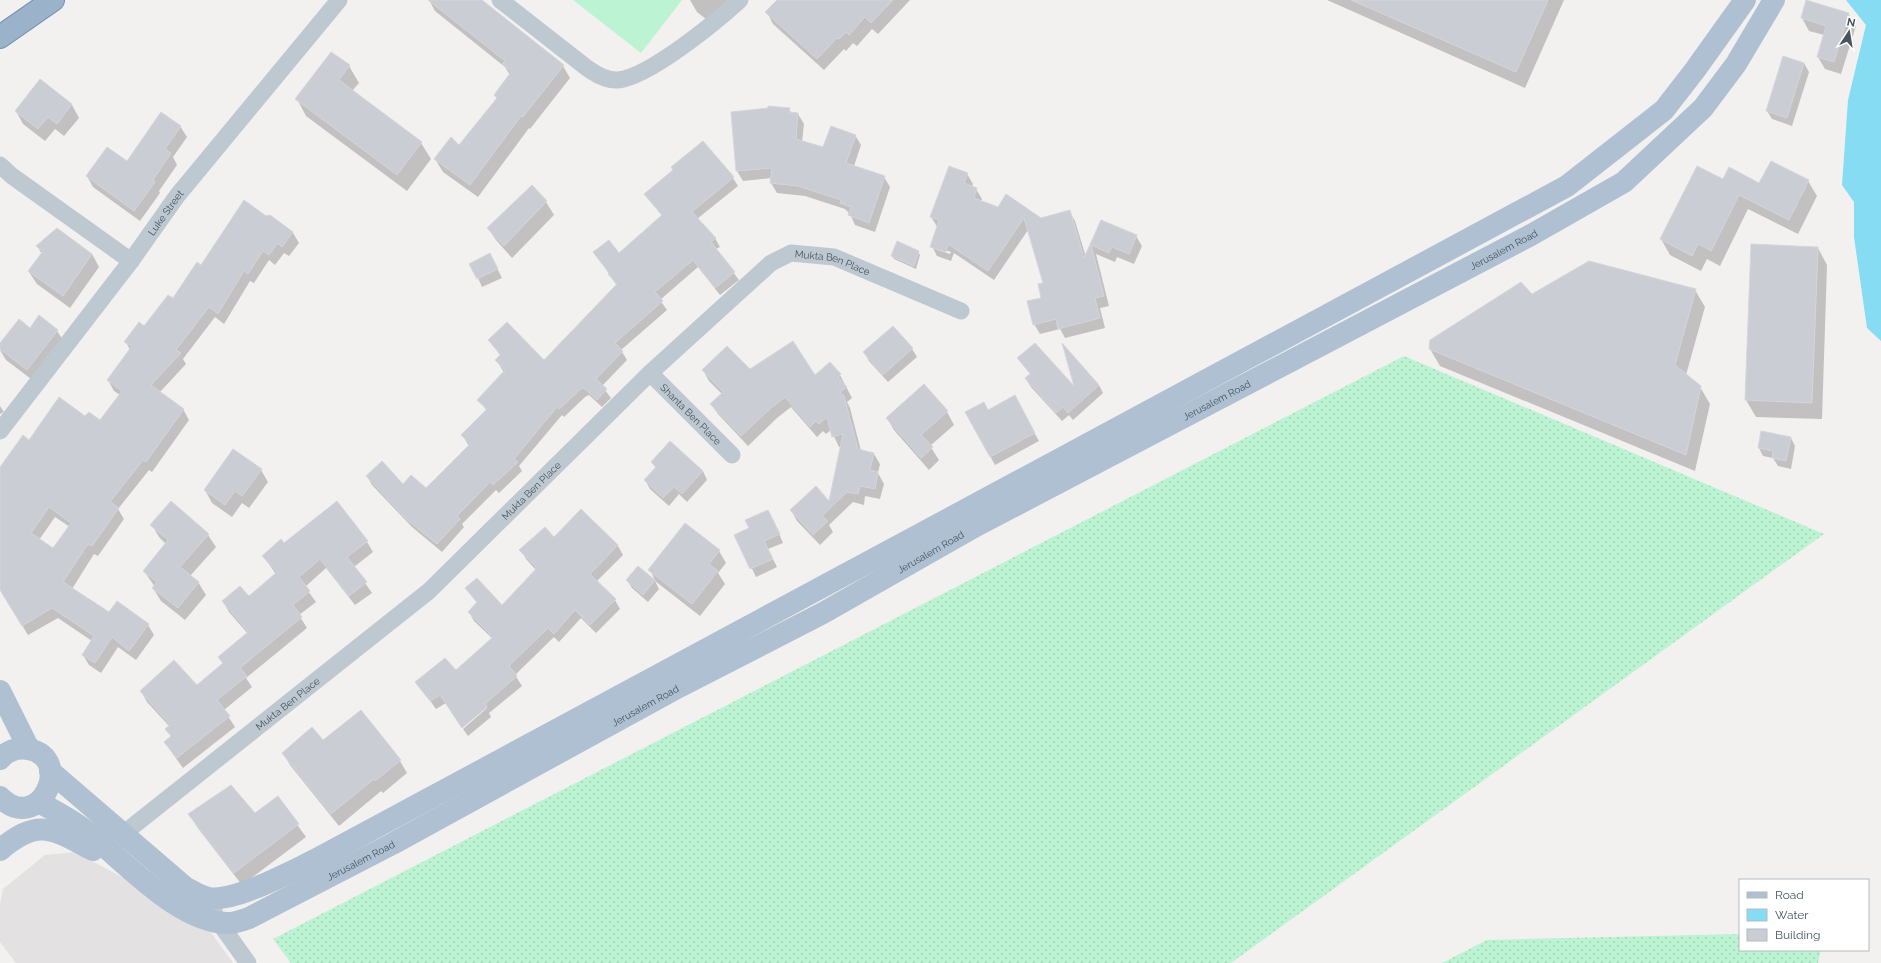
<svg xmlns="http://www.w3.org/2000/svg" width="1881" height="963" font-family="Raleway,sans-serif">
<defs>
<pattern id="grass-dots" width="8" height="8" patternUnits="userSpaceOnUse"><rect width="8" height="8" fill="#bcf3d2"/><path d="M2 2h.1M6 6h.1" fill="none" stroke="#a3d2b7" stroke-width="1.8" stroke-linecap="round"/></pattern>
</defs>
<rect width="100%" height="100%" fill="#f3f0f0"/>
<path fill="#e4e1e2" d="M75,852L202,920L233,963H16L0,942V904L3,889L45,855Z"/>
<g fill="url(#grass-dots)">
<path d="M1404,356L1824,534L1231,963H291L273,939Z"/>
<path d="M1740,934V950H1821L1818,963H1442L1487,940Z"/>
</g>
<path fill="#bcf3d2" d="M573,0H682L641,53Z"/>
<path fill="#86dcf3" d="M1846,0H1881V341L1867,328L1854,237V202L1842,185L1848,100L1866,25Z"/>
<g fill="#0003" fill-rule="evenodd">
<path d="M429,0H480L563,66L570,78L530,129L529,128L478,197L443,172L435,159L459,147L497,99L495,95L510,75L505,67L435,11Z"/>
<path d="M690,0H737L715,26L697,12Z"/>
<path d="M778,0H910L878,34L872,29L857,46L853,43L846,51L844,49L824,70L773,24L767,12Z"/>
<path d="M1327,0H1564L1525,88Z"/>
<path d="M1848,13L1856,26L1841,74L1825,69L1818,57L1824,35L1809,31L1802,18Z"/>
<path d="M1804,63L1809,72L1792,126L1772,119L1767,111Z"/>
<path d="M349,66L359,83L352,91L421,143L431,159L407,191L306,116L297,99Z"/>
<path d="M40,80L72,105L79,118L64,136L55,129L45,141L23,124L16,111Z"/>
<path d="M789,109L792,114H798L804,124L802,142L824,148L855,135L861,145L854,166L884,177L890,187L875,232L855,225L850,214L845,209L805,196L777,193L771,183L772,178L743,181L737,171L732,112Z"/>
<path d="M180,126L187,137L173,157L177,165L159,191L160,193L140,221L93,187L87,176L127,163Z"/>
<path d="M967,174L973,184L972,187L976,189L982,199L981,202L998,208L1041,219L1069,211L1075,221L1086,257L1101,221L1136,236L1142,246L1134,264L1117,257L1115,262L1096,254L1109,306L1100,308L1105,328L1065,338L1060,329L1040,334L1034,324L1042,298L1045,283L1028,230L994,280L954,253L951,261L937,256L932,246L938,228L931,217ZM938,248L951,252L950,254L938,250Z"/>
<path d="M733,178L738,186L697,219L715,238L720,247L716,249L739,280L720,295L698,267L660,300L667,310L621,350L627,360L602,386L611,398L602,407L589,395L585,397L564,417L562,415L519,466L522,471L499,493L496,490L462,524L464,527L442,552L412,527L372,485L367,476L426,490L469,446L462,435L487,411L479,400L504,372L496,360L501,356L489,341L544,362L617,286L595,252L619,254L662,216L646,194Z"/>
<path d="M1723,180L1760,184L1808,181L1817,196L1798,234L1748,209L1720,266L1707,259L1701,271L1670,255L1661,239Z"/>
<path d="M532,186L546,202L554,215L512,258L496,240L488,228Z"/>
<path d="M269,216L293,233L299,243L289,256L284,253L275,265L269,260L254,283L250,281L224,324L215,317L183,359L186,364L160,392L183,409L189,420L152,472L149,470L118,509L124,519L98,556L94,554L72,589L109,613L148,625L154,635L136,660L118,647L101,673L89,665L83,655L92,641L58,618L28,635L0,589V476L29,441L85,417L101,422L120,395L114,391L108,380L130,350L126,342L145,327L173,300L202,266L266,217ZM55,517L70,527L53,549L39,540Z"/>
<path d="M37,246L92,254L99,267L70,308L37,284L29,272L42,254Z"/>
<path d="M1818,248L1827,265L1822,419L1756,417L1746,400Z"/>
<path d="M918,252L920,255L916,269L894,259L892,256Z"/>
<path d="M494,262L502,278L482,287L478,278Z"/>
<path d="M1695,290L1705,307L1686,375L1700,387L1710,404L1695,471L1440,366L1430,349L1531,295Z"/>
<path d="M30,329L57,331L65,343L35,382L6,360L0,350V345Z"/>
<path d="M912,349L917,357L888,382L869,361L864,352Z"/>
<path d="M1018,359L1076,390L1099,385L1103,393L1073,420L1069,415L1062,421L1031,387L1026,379L1031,375Z"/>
<path d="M830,363L840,375L852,398L847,402L850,408L861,451L874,454L880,464L878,473L884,484L880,499L865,496L864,505L853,502L829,525L833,532L820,545L797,521L791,510L830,503L842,447H839L831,430L826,434L823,431L817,437L791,407L777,418L748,446L718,414L711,404L722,394L709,381L703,370H749L815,376Z"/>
<path d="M923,386L947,412L954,425L930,446L939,460L929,470L894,430L887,418Z"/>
<path d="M1014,397L1039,441L995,465L966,412L988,411Z"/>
<path d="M0,406L4,412L0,414Z"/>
<path d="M1791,438L1795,446L1791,469L1778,466L1773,458L1763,456L1759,448Z"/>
<path d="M670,442L703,471L707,480L687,502L679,494L669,506L650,489L645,480L656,469L652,462Z"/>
<path d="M261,470L268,482L249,508L242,503L232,517L212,503L205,490Z"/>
<path d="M337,502L367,542L373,552L354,567L372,593L355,605L326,568L305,587L316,602L299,615L307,628L246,678L252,687L224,710L235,727L183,768L165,743L171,737L167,729L170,727L147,702L141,691L197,686L223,664L219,657L248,634L229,612L223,601L249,597L276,574L263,556L283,544Z"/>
<path d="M171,503L208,535L216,547L190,576L198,582L206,595L185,620L161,601L153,588L155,587L144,571L166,544L159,537L152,525Z"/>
<path d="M581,510L618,546L623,555L596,582L615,600L620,609L596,633L581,618L559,642L554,637L515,675L522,686L489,713L491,717L468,736L463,729L487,708V705L462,727L446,703L436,709L417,682L456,672L493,639L474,621L469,612L477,603L466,588L502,606L536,570L526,559L521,550L554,539Z"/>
<path d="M773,519L783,543L768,549L777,567L756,577L736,535Z"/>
<path d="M719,551L726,563L718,573L725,584L700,616L655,581L659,589L648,602L632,588L627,580L638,567L656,582L650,570Z"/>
<path d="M361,712L400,761L407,773L383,793L381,791L339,826L290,765L283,753L323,741Z"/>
<path d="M278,798L306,837L242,885L197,827L190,814L255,815Z"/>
</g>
<g fill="#cacdd3" stroke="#d4d6dc" fill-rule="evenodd">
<path d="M428,0H482L564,65L523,117L521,116L470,185L434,159L451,137L459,145L497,98L494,95L511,72L502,64L505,61Z"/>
<path d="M777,0H893L871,23L865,17L849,35L846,32L839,39L837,38L817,59L765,12Z"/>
<path d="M1351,0H1548L1516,72Z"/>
<path d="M1806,0L1849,13L1834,62L1817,57L1826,26L1801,18Z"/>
<path d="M331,52L350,65L339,80L422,142L397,175L295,99Z"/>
<path d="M1783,56L1804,63L1787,118L1766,111Z"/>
<path d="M40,79L72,104L57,124L48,117L38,129L15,111Z"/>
<path d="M768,106L790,108L789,112L798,113L796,139L823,147L831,126L856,135L846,163L885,176L869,223L848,215L851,207L840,203L841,200L798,186L770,183L772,168L736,171L731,112L768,108Z"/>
<path d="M161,112L181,126L165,149L171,153L153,180L155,182L134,211L86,176L107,147L127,161Z"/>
<path d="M703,141L734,177L692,212L716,238L711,242L735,272L715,288L693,260L655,292L663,301L615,343L623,351L596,379L607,389L597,400L584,388L581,389L559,409L557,407L514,459L518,462L493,485L490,482L457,516L460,519L437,544L406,519L366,476L382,461L403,484L411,475L426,488L470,444L461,435L487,409L477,400L505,370L495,360L501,354L488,340L507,322L544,360L617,284L608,274L609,273L593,252L609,240L619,253L662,215L644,194L673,170L671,167Z"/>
<path d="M1771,161L1809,180L1789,220L1739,195L1711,251L1698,244L1692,256L1660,239L1697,166L1723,179L1729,167L1759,183Z"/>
<path d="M949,166L968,173L964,183L977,188L974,198L998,207L1006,194L1041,218L1070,210L1084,258L1101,220L1137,235L1129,254L1112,247L1109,253L1091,245L1104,296L1095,298L1100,318L1058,329L1056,319L1033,325L1027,301L1041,298L1038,284L1043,283L1024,218L988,271L948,244L946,252L930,247L939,220L930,217Z"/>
<path d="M532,185L547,201L504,246L487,228Z"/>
<path d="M244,200L266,216L270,215L293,232L282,247L278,243L269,255L263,251L248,274L244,271L218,314L209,307L176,350L181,353L151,385L184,409L146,462L143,460L110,502L119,508L92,546L88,544L63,582L109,612L117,601L149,624L129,651L112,637L95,663L82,655L94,636L52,608L22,626L0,590V467L23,435L29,440L59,397L85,416L89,412L100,420L122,391L107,380L132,346L124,342L139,322L144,326L168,295L173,298L197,262L201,265ZM49,507L71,523L53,548L31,533Z"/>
<path d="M57,228L92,254L63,296L28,271L43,251L36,246Z"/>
<path d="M897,241L919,251L914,266L891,256Z"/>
<path d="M1751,244L1818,247L1812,403L1745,400Z"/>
<path d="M490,253L498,269L477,279L469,264Z"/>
<path d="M1589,261L1696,289L1675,365L1701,386L1686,455L1429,349L1430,340L1521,282L1532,294Z"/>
<path d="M39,315L58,330L27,370L0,349V343L19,319L30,328Z"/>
<path d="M893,326L913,348L883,375L863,352Z"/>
<path d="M793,341L815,375L830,362L841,374L838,377L847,387L840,392L844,396L858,449L874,453L870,470L878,472L875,489L860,486L858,494L847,492L822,516L828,521L813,535L790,510L816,486L829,501L843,434L832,437L827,417L819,424L816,421L810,427L785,397L771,408L741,436L710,404L723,392L702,370L727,346L750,369Z"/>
<path d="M1035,343L1074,386L1062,343L1099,385L1068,413L1063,407L1056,413L1025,378L1031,373L1017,358Z"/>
<path d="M924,384L948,411L921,435L933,447L921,458L886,418Z"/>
<path d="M1015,395L1035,433L990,457L965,412L984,402L988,410Z"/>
<path d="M1761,431L1791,437L1786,461L1772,458L1773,451L1758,448Z"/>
<path d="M670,441L703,471L682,494L674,487L663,498L644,480L656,467L651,462Z"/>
<path d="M233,449L262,469L242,496L235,491L225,505L204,490Z"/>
<path d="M171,501L209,534L180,567L199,582L178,608L152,588L157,582L143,571L168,540L150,525Z"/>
<path d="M337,501L368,541L347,557L367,582L349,596L320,559L299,577L310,591L293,605L302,617L240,668L247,676L217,700L230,716L177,758L164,742L171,736L165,729L170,725L140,691L174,660L197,685L223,663L218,657L248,632L222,601L240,586L249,596L277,572L262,556L281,539L284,543Z"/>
<path d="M581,509L618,545L590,574L616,599L590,625L575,610L554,634L548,628L509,666L517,676L485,704L487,707L462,728L440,695L430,701L415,682L445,658L456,670L493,637L468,612L477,602L465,588L477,578L502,605L536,569V567L519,550L545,527L554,537Z"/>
<path d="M768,510L780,534L764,541L773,559L750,569L734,535L749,528L745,520Z"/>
<path d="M685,523L720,550L709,564L718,571L692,604L648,570Z"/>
<path d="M638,566L655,580L643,595L626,580Z"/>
<path d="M361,710L401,760L375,781L374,779L331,814L282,753L312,727L323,740Z"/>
<path d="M231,785L255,813L278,796L299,824L234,873L188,814Z"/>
</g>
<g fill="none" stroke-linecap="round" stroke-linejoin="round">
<defs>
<path id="trunk" d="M0,37L53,0"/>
</defs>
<use href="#trunk" stroke="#708eaf" stroke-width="24"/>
<g stroke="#bdc8d1" stroke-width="17">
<path d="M500,0L587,68C596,74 606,81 618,80C649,77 716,22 740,0"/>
<path d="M0,165L12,176L131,261"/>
<path id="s1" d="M650,373L732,455"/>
<path id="s2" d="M0,431L131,261L177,196L339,0"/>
<path id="s3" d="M123,834L429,591L650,373L771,263L791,253L834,257L961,311"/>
<path d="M208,898L218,921L248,963"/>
</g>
<g stroke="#aec0d1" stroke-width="22">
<path d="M0,691L29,749"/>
<path d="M0,759C7,751 17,747 28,749C76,758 39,836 0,797"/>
<path d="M50,771L186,888C193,891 201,897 209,898C235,902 290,872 315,860L1567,186L1664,110L1695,70L1745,0"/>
<path id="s4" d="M39,802C56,812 75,821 90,834C126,863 182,926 232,923C237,922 244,920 249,918L394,843L673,690L823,613L974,527L1531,235L1624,182L1703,108L1736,64L1774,0"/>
<path d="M0,850C39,817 52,829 93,850"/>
</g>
<use href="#trunk" stroke="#9ab2ca" stroke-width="22"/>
</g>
<g text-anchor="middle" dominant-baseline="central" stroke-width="3" stroke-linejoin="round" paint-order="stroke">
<g font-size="10" fill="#475460" stroke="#fff">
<text stroke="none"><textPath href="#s2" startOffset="274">Luke Street</textPath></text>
<text stroke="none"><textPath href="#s4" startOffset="1671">Jerusalem Road</textPath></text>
<text stroke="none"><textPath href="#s3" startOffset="930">Mukta Ben Place</textPath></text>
<text stroke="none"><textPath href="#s4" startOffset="1347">Jerusalem Road</textPath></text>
<text stroke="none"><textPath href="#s1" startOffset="58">Shanta Ben Place</textPath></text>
<text stroke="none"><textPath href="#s3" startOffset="534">Mukta Ben Place</textPath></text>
<text stroke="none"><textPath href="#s4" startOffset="1023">Jerusalem Road</textPath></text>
<text stroke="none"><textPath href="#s3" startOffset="210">Mukta Ben Place</textPath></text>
<text stroke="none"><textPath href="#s4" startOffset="699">Jerusalem Road</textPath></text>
<text stroke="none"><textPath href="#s4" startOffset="375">Jerusalem Road</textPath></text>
</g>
</g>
<rect x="1739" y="879" width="130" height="72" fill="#ffffff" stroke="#b5bbbf"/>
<rect x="1747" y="892" width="20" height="6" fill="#aec0d1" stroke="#b5bbbf"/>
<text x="1775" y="899" font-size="12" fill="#475460">Road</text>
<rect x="1747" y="909" width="20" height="12" fill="#86dcf3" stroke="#b5bbbf"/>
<text x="1775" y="919" font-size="12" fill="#475460">Water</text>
<rect x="1747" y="929" width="20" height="12" fill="#cacdd3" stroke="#b5bbbf"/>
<text x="1775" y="939" font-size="12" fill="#475460">Building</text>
<g transform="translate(1849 32) rotate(12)" stroke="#ffffff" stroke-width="3" paint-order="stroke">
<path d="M0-3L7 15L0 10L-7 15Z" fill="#475460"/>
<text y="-6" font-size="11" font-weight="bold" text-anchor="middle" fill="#475460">N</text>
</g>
</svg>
